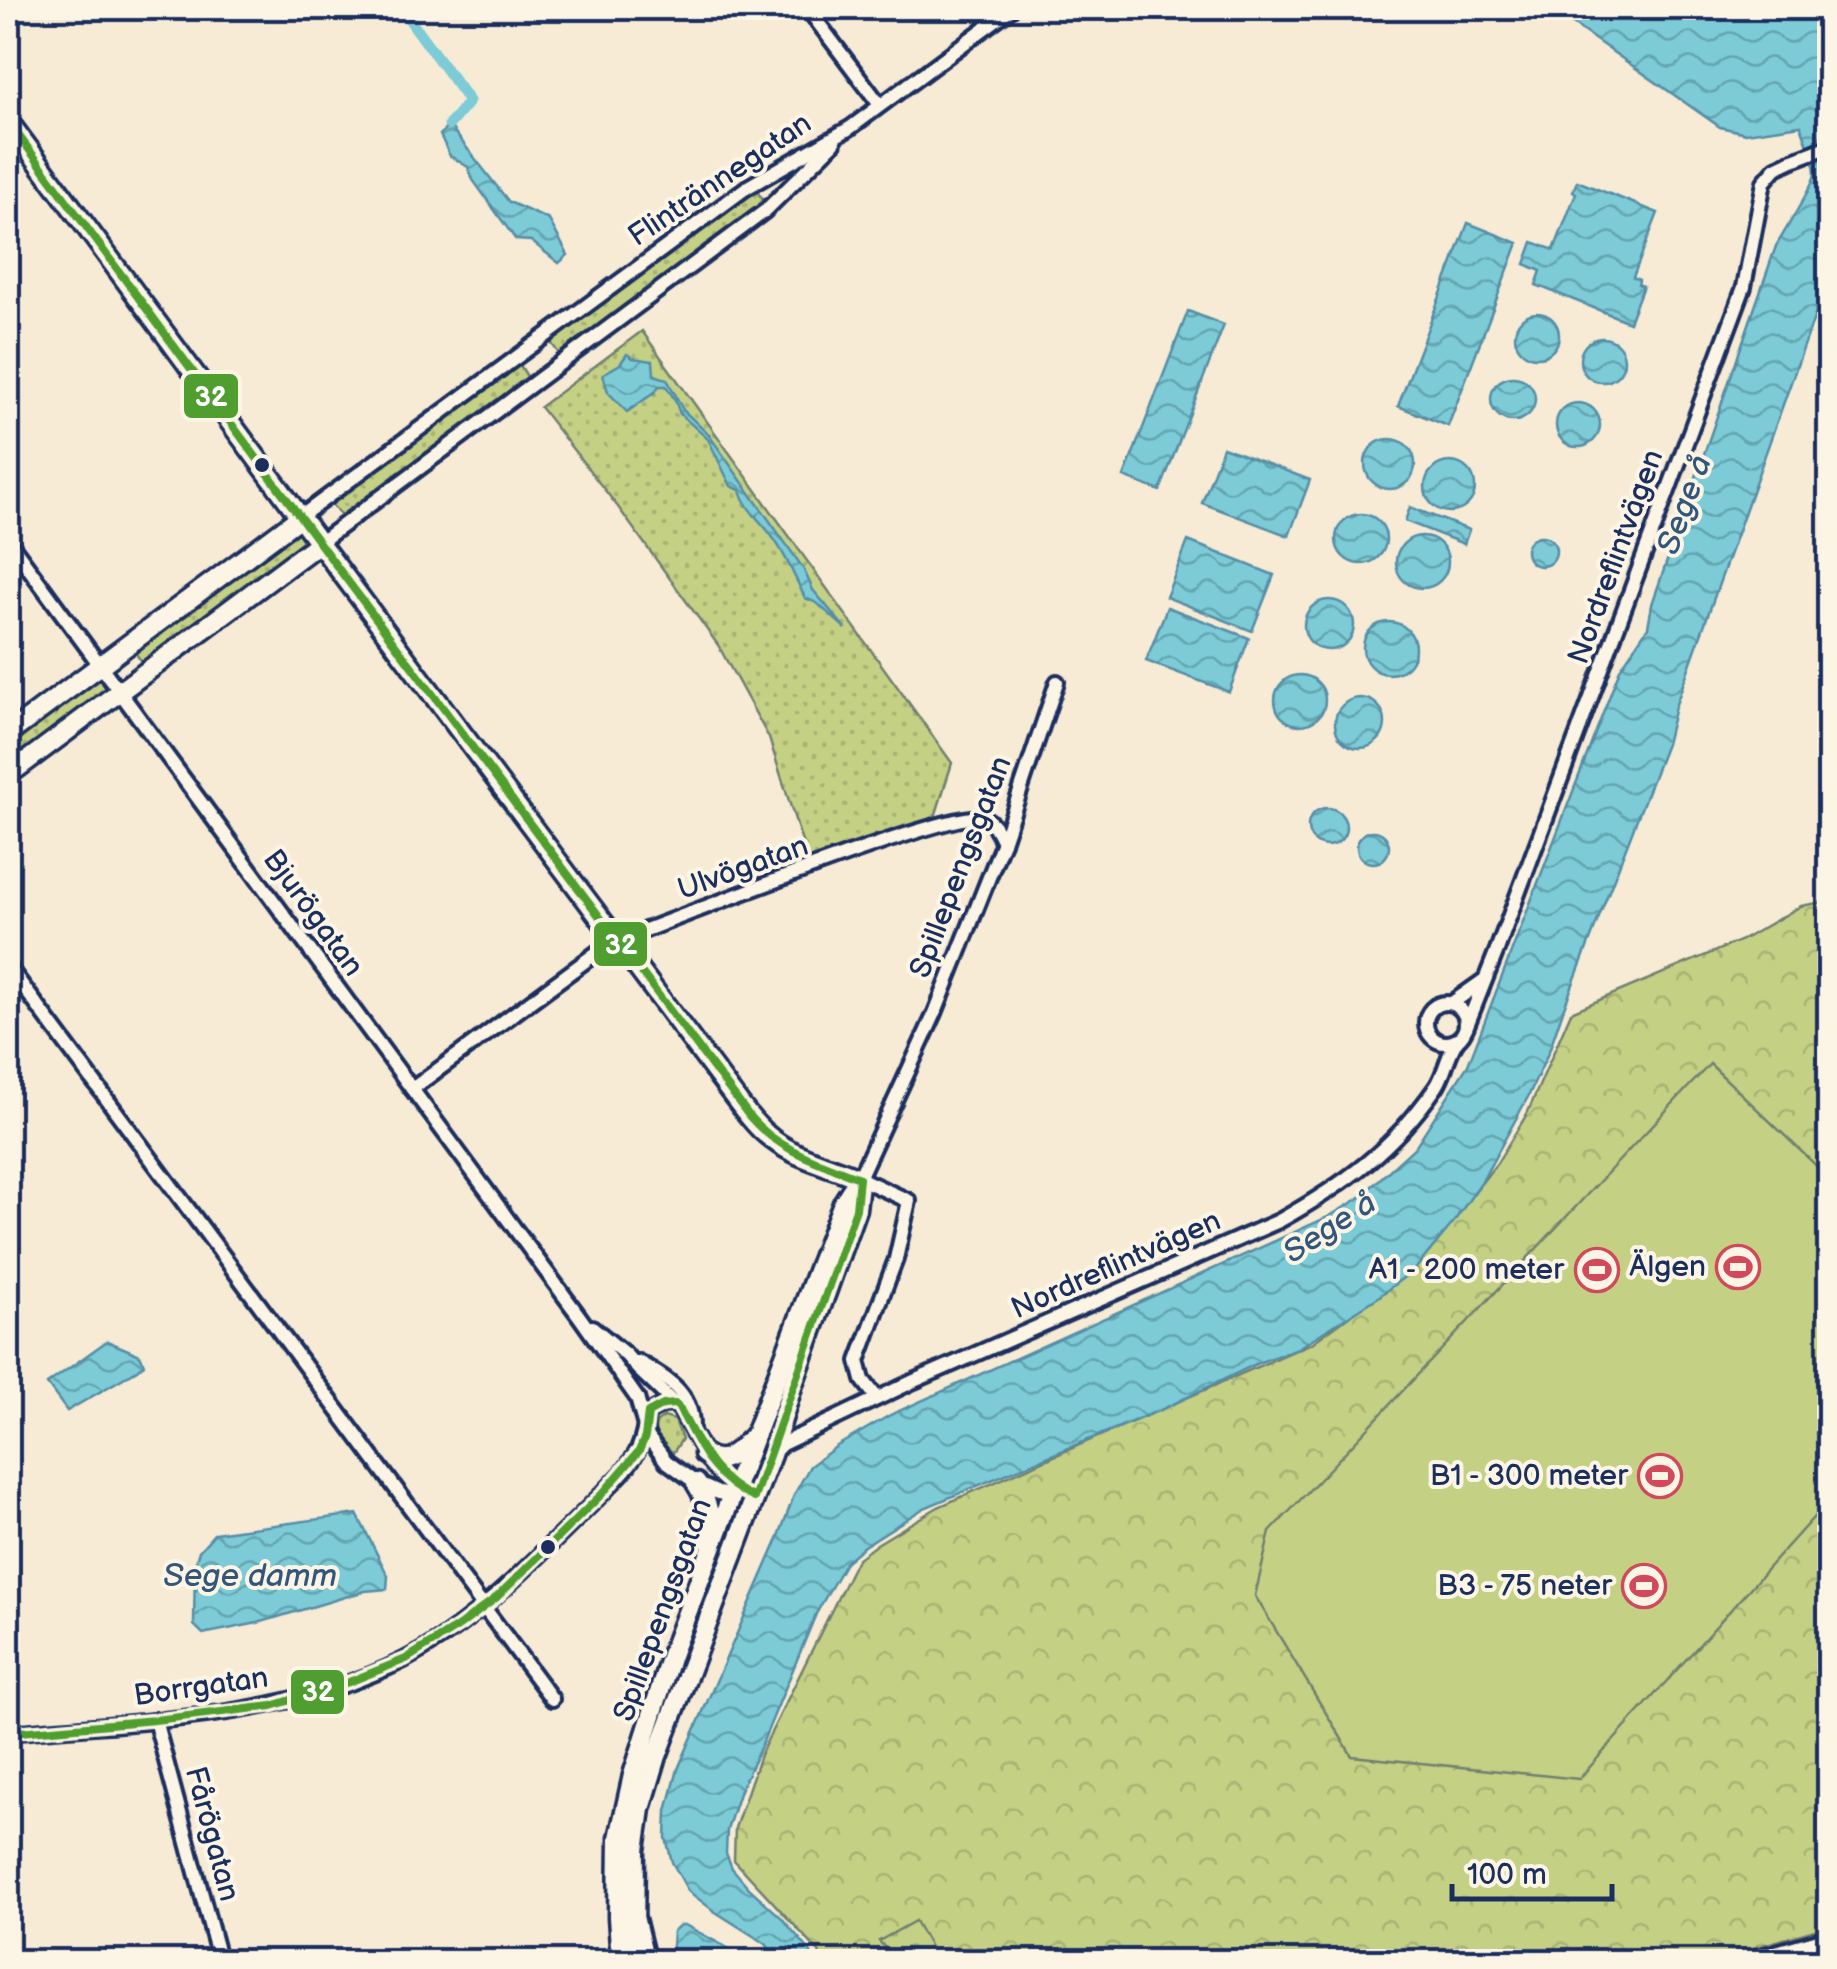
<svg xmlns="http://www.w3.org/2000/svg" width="1837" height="1969" font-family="'Balsamiq Sans',sans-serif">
<defs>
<pattern id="grass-dots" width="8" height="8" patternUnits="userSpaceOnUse" patternTransform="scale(2.5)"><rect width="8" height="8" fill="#c4d083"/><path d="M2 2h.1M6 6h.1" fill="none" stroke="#a8b374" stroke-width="1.8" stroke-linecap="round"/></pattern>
<pattern id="forest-crowns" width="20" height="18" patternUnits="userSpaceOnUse" patternTransform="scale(2.5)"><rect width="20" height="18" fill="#c4d083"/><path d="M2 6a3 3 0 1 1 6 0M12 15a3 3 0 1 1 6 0" fill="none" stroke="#a8b374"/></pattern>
<pattern id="cemetery-stones" width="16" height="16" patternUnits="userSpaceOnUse" patternTransform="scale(2.5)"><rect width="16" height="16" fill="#c4d083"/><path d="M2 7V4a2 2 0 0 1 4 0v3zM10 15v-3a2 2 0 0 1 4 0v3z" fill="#a8b374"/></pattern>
<pattern id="water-waves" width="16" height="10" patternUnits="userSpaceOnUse" patternTransform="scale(2.5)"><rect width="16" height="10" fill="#7bcbd6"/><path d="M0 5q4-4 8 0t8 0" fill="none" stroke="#64a5b1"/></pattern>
</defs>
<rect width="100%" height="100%" fill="#f7ebd5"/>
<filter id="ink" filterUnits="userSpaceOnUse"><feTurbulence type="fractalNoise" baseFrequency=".01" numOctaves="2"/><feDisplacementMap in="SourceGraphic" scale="20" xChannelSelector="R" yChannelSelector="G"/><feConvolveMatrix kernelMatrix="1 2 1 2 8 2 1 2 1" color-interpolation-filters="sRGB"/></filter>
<g filter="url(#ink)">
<g fill="url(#grass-dots)" stroke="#708070" stroke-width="2.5">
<path d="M756,190L764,201L560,355L549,340Z"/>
<path d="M642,331L952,763L935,817L899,834L809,864L769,738L718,645L618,507L540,407Z"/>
<path d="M518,362L528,378L341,515L329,502Z"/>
<path d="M298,526L309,541L144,666L133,649Z"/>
<path d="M100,673L112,689L8,767V742Z"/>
<path d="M664,1417L675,1420L682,1439L673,1453L659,1440L654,1432L657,1422Z"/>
</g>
<path fill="url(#forest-crowns)" stroke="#708070" stroke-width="2.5" d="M1829,901V1926L1704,1962L822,1961L819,1952L734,1860L735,1828L760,1755L857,1559L877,1544L938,1507L1312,1343L1416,1267L1497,1163L1527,1114L1571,1012L1742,940L1801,906Z"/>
<path fill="url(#cemetery-stones)" stroke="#708070" stroke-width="2.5" d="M915,1921L938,1961H897L879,1941Z"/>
<path fill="#c4d083" stroke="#708070" stroke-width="2.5" d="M1710,1064L1829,1178V1500L1579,1779L1352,1756L1255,1596L1270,1532Z"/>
<g fill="url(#water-waves)" stroke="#558da6" stroke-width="2.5">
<path d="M1550,8H1829V276L1675,707L1666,744L1563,1010L1549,1051L1529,1095L1482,1181L1453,1223L1416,1268L1377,1298L1298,1348L1258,1363L1165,1408L924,1508L864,1546L846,1561L816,1614L762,1744L740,1790L727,1830L726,1853L732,1868L749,1888L781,1917L810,1951L814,1961H778L766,1944L714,1911L688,1891L672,1862L666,1838L667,1811L678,1769L778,1539L794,1495L810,1466L837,1446L890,1415L1328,1217L1358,1199L1415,1147L1468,1065L1620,669L1648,627L1652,604L1776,246C1783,234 1815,183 1815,173C1815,158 1805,140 1801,125L1746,133L1720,127Z"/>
<path d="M449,125L509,202L549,220L568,255L559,263L531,241L516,240L473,180L468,167L450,156L440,135Z"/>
<path d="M1577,181L1658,213L1633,277L1639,280L1638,284L1643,286L1629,322L1536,285L1541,271L1525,264L1533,242L1554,250L1576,193L1573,191Z"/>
<path d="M1468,223L1518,243L1448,426L1398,406Z"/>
<path d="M1188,311L1224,325L1160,491L1124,477Z"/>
<circle cx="1537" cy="335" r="22"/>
<circle cx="1602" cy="360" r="22"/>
<path d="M627,354L633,358L653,361L654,375L667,379L683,410L709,435L803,568L813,590L846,629L817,603L805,598C794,575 784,551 768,531C757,517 745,508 740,490L731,486L708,439L680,414L675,400L666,386H659L655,392L627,412L608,392L603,374L620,364Z"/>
<circle cx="1513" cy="399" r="22"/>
<circle cx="1578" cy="425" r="22"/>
<circle cx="1390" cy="464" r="25"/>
<path d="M1223,447L1310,480L1289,536L1202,503Z"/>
<circle cx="1450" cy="487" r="25"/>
<path d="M1410,507L1469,530L1464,544L1405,521Z"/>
<circle cx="1361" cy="539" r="25"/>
<circle cx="1541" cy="551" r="15"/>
<circle cx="1422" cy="562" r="26"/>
<path d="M1188,541L1274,575L1252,631L1166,597Z"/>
<circle cx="1329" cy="625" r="25"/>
<path d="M1167,607L1249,638L1229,692L1146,661Z"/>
<circle cx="1389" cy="648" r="26"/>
<circle cx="1300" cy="700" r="25"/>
<circle cx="1360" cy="723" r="25"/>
<circle cx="1327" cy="827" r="19"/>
<circle cx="1373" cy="847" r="16"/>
<path d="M107,1341L140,1355L144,1364L137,1370L67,1411L47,1384Z"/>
<path d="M357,1514L388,1576L387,1589L365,1591L258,1623L203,1634L194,1625L195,1564L199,1551L215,1533Z"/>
<path d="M680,1925H685L737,1953L731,1962L671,1961L673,1931Z"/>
</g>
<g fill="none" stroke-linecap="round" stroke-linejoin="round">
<path stroke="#7bcbd6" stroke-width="11" d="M401,8L469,101L449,125"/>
<defs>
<g id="street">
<path d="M807,8L880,105"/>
<path d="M300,517L746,188L850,128L1012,8"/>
<path d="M8,540L579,1316L637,1398L648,1437L666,1461L696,1483L718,1493L724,1494L736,1491"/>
<path d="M319,543L765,211L834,143"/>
<path d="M8,966L552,1699"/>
<circle cx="1446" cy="1023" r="20"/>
<path d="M1452,1003L1483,981"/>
<path d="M1466,1028L1497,950L1744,287L1764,182L1776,168L1793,160L1830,146"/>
<path d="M412,1089L599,951L617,941C666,923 955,807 984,818C994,822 998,832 1003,842"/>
<path d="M592,1327L626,1355L639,1370L679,1408L708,1460L725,1480L740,1492"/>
<path d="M638,1362C665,1377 692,1392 692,1426"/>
<path d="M877,1398L863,1380L858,1361L896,1259L909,1201L859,1178L935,1013L1003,842L1057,682"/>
<path d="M773,1453L782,1444L914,1381L1279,1221C1345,1184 1392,1150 1436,1087C1446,1072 1447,1054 1458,1039"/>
<path d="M155,1720L220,1962"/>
<path d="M8,1733C139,1721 284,1720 404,1660C459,1632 504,1590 548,1547C574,1522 599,1498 624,1471C643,1446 641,1442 648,1413L663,1405L675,1404"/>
</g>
<g id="secondary">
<path d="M8,121L326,552L735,1098C745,1111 754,1124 766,1134C791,1157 828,1165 859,1178"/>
<path d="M8,734L300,517"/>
<path d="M8,775L319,543"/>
<path d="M704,1454C724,1468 737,1451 752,1438"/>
<path d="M696,1483C709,1503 712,1521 711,1544"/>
<path d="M634,1934L635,1850L641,1809L657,1756L771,1455L792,1387L856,1209L859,1184"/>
<path d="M621,1962L618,1917L619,1838L633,1775L671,1655L843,1203L859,1178"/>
</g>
<g id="highway">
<path d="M633,1921L643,1962"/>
<path d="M1759,1962L1830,1942"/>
</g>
</defs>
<use href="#street" stroke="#1b2f5e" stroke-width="20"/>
<use href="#secondary" stroke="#1b2f5e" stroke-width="25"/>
<use href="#highway" stroke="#1b2f5e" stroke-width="30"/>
<use href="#street" stroke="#fcf5e5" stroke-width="12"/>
<use href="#secondary" stroke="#fcf5e5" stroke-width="18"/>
<use href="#highway" stroke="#fcf5e5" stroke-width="22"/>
<defs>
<g id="bus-1">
<path d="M8,121L326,552L750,1117C779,1151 819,1162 859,1178"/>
<path d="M8,1733L155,1720L272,1706L349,1682L406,1659L459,1626L497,1597L603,1493L639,1451L645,1437L648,1413L663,1405L675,1404L679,1408C701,1447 710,1477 754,1498L856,1209L859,1178"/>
</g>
</defs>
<use href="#bus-1" stroke="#fcf5e5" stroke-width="15"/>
<use href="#bus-1" stroke="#509e2f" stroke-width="8"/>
</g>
</g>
<defs>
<symbol id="stadium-ring" viewBox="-11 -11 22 22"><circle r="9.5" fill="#fcf5e5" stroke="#d1495b" stroke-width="1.5"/><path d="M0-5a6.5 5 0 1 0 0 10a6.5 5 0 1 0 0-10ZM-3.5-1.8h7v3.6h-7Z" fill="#d1495b"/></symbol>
</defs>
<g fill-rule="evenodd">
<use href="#stadium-ring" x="1713" y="1242" width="50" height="50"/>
<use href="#stadium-ring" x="1572" y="1245" width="50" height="50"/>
<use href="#stadium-ring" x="1635" y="1451" width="50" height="50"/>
<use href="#stadium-ring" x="1619" y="1561" width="50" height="50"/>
</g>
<g fill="#1b2f5e" stroke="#fcf5e5" stroke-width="4">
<circle cx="262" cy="465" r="9"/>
<circle cx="548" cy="1547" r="9"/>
</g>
<g text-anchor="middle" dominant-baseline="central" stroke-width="8" stroke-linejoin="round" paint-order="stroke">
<g font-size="30" fill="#1b2f5e" stroke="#fcf5e5">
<text transform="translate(720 180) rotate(-34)">Flintrännegatan</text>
<text transform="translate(1616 557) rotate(-70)">Nordreflintvägen</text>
<text transform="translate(961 867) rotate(-69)">Spillepengsgatan</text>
<text transform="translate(743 868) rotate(-20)">Ulvögatan</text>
<text transform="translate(313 913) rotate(54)">Bjurögatan</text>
<text transform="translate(1116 1265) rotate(-24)">Nordreflintvägen</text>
<text transform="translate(663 1610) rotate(-70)">Spillepengsgatan</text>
<text transform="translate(201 1687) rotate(-8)">Borrgatan</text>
<text transform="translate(212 1834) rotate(75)">Fårögatan</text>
</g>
<g font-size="30" fill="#1b2f5e" stroke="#fcf5e5" text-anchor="end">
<text x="1706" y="1267">Älgen</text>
<text x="1564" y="1270">A1 - 200 meter</text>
<text x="1628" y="1476">B1 - 300 meter</text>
<text x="1612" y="1586">B3 - 75 neter</text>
</g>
<g font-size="32" font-style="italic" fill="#33567c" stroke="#fcf5e5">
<text transform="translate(1685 505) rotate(-70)">Sege å</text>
<text transform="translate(1330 1228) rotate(-33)">Sege å</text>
<text x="250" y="1576">Sege damm</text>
</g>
</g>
<g stroke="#fcf5e5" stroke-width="4">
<rect x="182" y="372" width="58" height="48" rx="10" fill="#509e2f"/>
<rect x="592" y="920" width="57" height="48" rx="10" fill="#509e2f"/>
<rect x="289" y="1668" width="57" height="48" rx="10" fill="#509e2f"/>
</g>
<g font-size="28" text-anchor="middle" font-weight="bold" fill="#fff">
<text x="211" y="406">32</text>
<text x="621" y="954">32</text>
<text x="318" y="1701">32</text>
</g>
<rect width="1837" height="1969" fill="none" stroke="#fcf5e5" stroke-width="40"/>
<rect x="20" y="20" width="1797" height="1929" fill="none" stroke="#1b2f5e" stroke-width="4" filter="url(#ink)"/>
<path d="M1452 1884v15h160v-15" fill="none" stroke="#1b2f5e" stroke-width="5"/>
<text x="1467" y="1884" font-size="30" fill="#1b2f5e" stroke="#fcf5e5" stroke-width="8" paint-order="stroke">100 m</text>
</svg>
